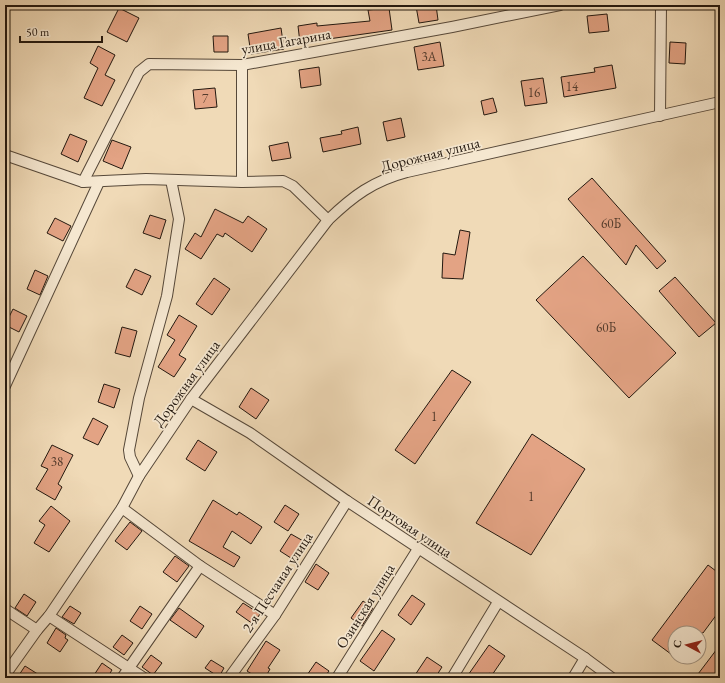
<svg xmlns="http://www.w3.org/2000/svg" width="725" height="683" font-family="'EB Garamond',serif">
<rect width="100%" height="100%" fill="#f0dab7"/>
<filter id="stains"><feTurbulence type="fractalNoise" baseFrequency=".005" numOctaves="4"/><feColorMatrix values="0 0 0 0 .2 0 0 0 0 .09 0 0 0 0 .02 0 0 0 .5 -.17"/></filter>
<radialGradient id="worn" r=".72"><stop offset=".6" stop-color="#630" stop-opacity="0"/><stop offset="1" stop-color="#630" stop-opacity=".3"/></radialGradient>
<g fill="#e3a384" stroke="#23180f">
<path d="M423,5H436L438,20L419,23L416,6Z"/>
<path d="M119,8L139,18L127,42L107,32Z"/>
<path d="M389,8L392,30L300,43L298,26L317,23V26L370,21L368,10Z"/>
<path d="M607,14L609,31L589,33L587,16Z"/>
<path d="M281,28L284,49L251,54L248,34Z"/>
<path d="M213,36H228V52H214Z"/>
<path d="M440,42L444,66L418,70L414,47Z"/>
<path d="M670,42L686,43L685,64L669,63Z"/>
<path d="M98,46L115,55L105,75L115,80L102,106L84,98L98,68L90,63Z"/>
<path d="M612,65L616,88L564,97L561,77L595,72L594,68Z"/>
<path d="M319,67L321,85L301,88L299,70Z"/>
<path d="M543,78L547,103L525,106L521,81Z"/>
<path d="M215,88L217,107L195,109L193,90Z"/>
<path d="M493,98L497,112L484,115L481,101Z"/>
<path d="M401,118L405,137L387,141L383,122Z"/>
<path d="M358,127L361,144L323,152L320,138L342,134L341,131Z"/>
<path d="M70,134L87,141L78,162L61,154Z"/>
<path d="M112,140L131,147L122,169L103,161Z"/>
<path d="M288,142L291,158L272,161L269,146Z"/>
<path d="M592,178L666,261L657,269L636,245L626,265L568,199Z"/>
<path d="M215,209L243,223L248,216L267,229L252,252L225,233L223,237L217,234L201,259L185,249L195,233L201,237Z"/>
<path d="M150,215L166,220L160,239L143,233Z"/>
<path d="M55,218L71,226L63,241L47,233Z"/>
<path d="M460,230L470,232L463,279L442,278L443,253L455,255Z"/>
<path d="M583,256L676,353L629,398L536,300Z"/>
<path d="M135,269L151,276L142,295L126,287Z"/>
<path d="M35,270L48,276L40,295L27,289Z"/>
<path d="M675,277L716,323L699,337L659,291Z"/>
<path d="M214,278L230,289L212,315L196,304Z"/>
<path d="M13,309L27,316L19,332L5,325Z"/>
<path d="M179,315L197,326L179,355L186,359L174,377L158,367L175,340L167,335Z"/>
<path d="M122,327L137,331L130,357L115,353Z"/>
<path d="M452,370L471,382L415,464L395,450Z"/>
<path d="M104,384L120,389L114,408L98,402Z"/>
<path d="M251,388L269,400L256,419L239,407Z"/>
<path d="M93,418L108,426L98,445L83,438Z"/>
<path d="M532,434L585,469L531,555L476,523Z"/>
<path d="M198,440L217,452L205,471L186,459Z"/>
<path d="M52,445L73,455L58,484L62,487L55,500L36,489L48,469L41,466Z"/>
<path d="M213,500L237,515L239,512L262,527L251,544L232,531L223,547L240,557L234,567L189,541Z"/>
<path d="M285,505L299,514L288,531L274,522Z"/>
<path d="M51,506L70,521L49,552L34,543L45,525L39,521Z"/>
<path d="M130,522L142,531L127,550L115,541Z"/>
<path d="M291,534L305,542L294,560L280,551Z"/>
<path d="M175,556L189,566L177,582L163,572Z"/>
<path d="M316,564L329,573L318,590L305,582Z"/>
<path d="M708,565L720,574V610L703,633H675V657L652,640Z"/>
<path d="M24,594L36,602L27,616L15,608Z"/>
<path d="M412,595L425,604L411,625L398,615Z"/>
<path d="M363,601L373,608L362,626L351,618Z"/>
<path d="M243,603L260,614L253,624L236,612Z"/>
<path d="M70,606L81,613L74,624L62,617Z"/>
<path d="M140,606L152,614L142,629L130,621Z"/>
<path d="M179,608L204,626L196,638L170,620Z"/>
<path d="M56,628L66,635L65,638L68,640L60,652L47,643Z"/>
<path d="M382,630L395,639L374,671L360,661Z"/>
<path d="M122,635L133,643L124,655L113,647Z"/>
<path d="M266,641L280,650L268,668L270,669L265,678H258L247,671Z"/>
<path d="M489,645L505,656L492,675L489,673L485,678H466Z"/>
<path d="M720,645V678H695Z"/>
<path d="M151,655L162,663L153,675L142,667Z"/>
<path d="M427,657L442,667L435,678H413Z"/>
<path d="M211,660L224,668L219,677L205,668Z"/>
<path d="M316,662L329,671L324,678H305Z"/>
<path d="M102,663L112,670L107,678H98L94,675Z"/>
<path d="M25,666L44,678H17Z"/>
</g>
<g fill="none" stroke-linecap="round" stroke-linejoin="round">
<defs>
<g id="street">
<path d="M242,65V182"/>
<path d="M660,116L661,5"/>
<path d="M5,155L83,182L146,179L242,182L283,181L293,186L328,220"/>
<path d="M83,182L139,72L149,64L242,65L452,27L560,5"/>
<path d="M5,386L99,182"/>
<path d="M191,399L250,433L347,501L585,658L612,678"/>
<path d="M139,476L130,457L129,450L139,398L167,296L179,219L171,180"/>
<path d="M122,508L200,566L275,615"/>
<path d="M5,609L37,630"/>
<path d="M49,616L144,678"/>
<path d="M5,675L37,630L49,616L122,508L139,476L191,399L328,220C353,196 373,181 407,172L720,102"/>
<path d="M122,678L200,566"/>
<path d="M229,678L275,615L347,501"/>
<path d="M337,678L418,549"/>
<path d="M452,678L498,602"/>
<path d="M573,678L585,658"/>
</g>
</defs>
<use href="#street" stroke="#564839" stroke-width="12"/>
<use href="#street" stroke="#f5e7d0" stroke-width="10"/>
</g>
<g text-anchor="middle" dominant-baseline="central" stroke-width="3.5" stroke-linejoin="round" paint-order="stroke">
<g font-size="13" fill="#533b2c">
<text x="429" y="56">3А</text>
<text x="572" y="86">14</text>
<text x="534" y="92">16</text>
<text x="205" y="98">7</text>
<text x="611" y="223">60Б</text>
<text x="606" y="327">60Б</text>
<text x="434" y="416">1</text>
<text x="57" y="461">38</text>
<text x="531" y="496">1</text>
</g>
<g font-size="15" fill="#23180f" stroke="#f5e7d0">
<text transform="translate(286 41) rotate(-10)">улица Гагарина</text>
<text transform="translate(430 154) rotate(-14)">Дорожная улица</text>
<text transform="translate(186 383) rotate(-54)">Дорожная улица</text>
<text transform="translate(410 526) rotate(34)">Портовая улица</text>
<text transform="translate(277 582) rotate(-57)">2-я Песчаная улица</text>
<text transform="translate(365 606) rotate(-58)">Озинская улица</text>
</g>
</g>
<rect width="725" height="683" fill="none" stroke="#f0dab7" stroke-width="20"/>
<rect x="6" y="6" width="713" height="671" fill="none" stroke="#23180f" stroke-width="2"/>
<rect x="10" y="10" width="705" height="663" fill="none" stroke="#23180f"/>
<g transform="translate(687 645) rotate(277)"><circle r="19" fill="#f5e7d0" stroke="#a19483"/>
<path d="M0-3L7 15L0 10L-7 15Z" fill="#8f2418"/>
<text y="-6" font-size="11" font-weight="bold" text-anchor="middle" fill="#23180f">С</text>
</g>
<path d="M20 36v6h82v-6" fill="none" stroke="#23180f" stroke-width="2"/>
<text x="26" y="36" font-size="12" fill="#23180f" stroke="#f5e7d0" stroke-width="3" paint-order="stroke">50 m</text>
<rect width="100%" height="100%" filter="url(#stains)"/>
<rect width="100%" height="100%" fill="url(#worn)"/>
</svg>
